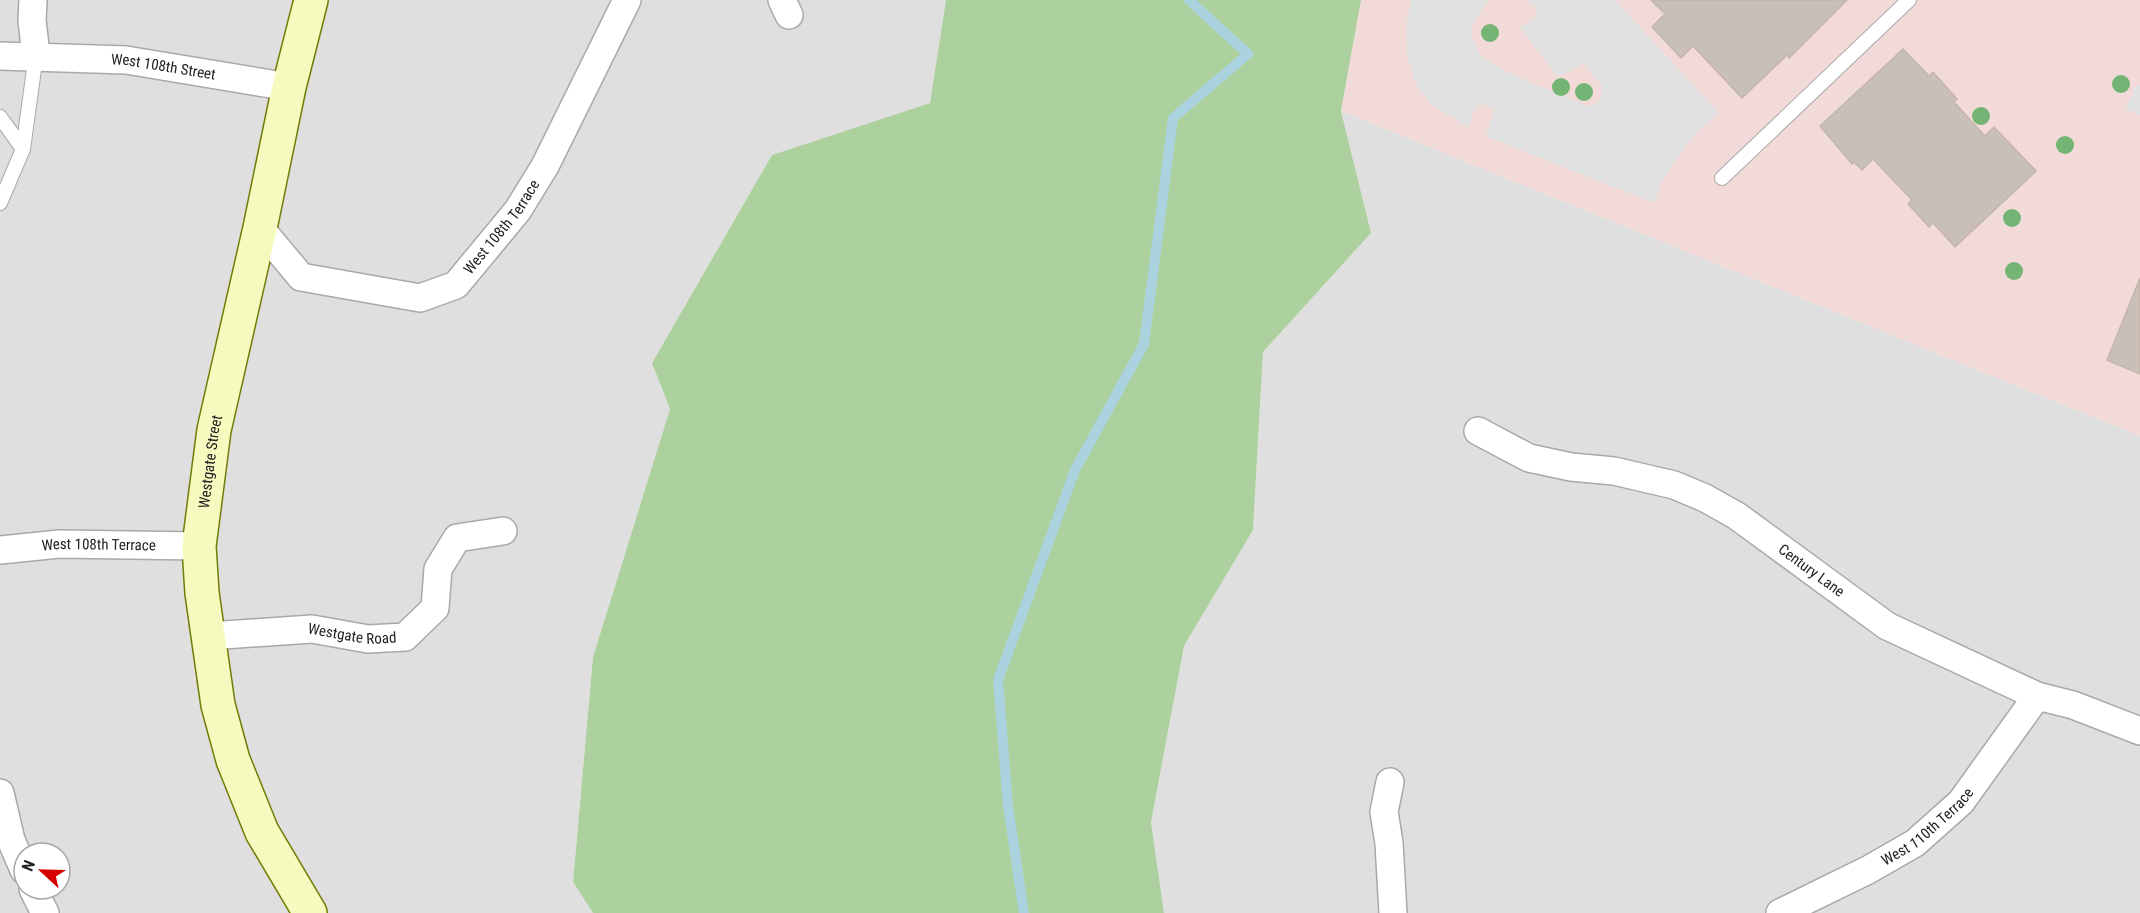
<svg xmlns="http://www.w3.org/2000/svg" width="2140" height="913" font-family="'Roboto Condensed',sans-serif">
<rect width="100%" height="100%" fill="#f2efe9"/>
<g fill="#e0dfdf" fill-rule="evenodd">
<path d="M0,0H946L930,103L772,155L652,363L670,409L593,657L573,882L593,913H0ZM24,853H60V889H24Z"/>
<path d="M1341,111L2140,436V913H1164L1151,822L1184,646L1253,530L1263,352L1371,233Z"/>
</g>
<path fill="#f2dad9" d="M1361,0H2140V436L1341,111Z"/>
<path fill="#add19e" d="M946,0H1361L1341,111L1371,233L1263,352L1253,530L1184,646L1151,822L1164,913H593L573,882L593,657L670,409L652,363L772,155L930,103Z"/>
<g fill="#e2e2e2">
<path d="M1411,0H1491L1486,3L1472,25V37L1480,56L1511,74L1590,107L1600,101L1602,86L1584,64L1558,77L1520,28L1537,15L1536,8L1526,0H1615L1719,113L1694,135L1662,181L1654,203L1486,136L1494,110L1485,104L1476,106L1468,127L1433,106L1418,88L1407,57L1406,27Z"/>
<path d="M2136,85L2140,86V115L2126,109Z"/>
</g>
<g fill="none" stroke-linecap="round" stroke-linejoin="round">
<path stroke="#aad3df" stroke-width="10" d="M1024,913L1008,806L998,680L1075,470L1144,344L1173,118L1248,54L1189,0"/>
</g>
<g fill="#c7bfb8" stroke="#c4b6ab" stroke-width="1.5">
<path d="M1651,0H1847L1789,58L1787,55L1742,98L1693,46L1681,58L1652,27L1665,14Z"/>
<path d="M1903,49L1929,76L1933,72L1957,99L1954,102L1985,136L1994,127L2036,171L1955,247L1933,223L1929,227L1908,204L1912,200L1873,159L1862,170L1854,162L1852,164L1820,126Z"/>
<path d="M2140,278V374L2107,360Z"/>
</g>
<g fill="none" stroke-linecap="round" stroke-linejoin="round">
<defs>
<g id="lane">
<path d="M0,117L23,149"/>
<path d="M1722,178L1909,0"/>
<path d="M0,203L23,149L36,55"/>
</g>
<g id="street">
<path d="M33,0L32,20L36,55"/>
<path d="M782,0L789,15"/>
<path id="s1" d="M0,56L126,60L289,87"/>
<path id="s2" d="M260,228L301,277L420,298L456,285L518,210L545,166L627,0"/>
<path id="s3" d="M1478,431L1529,458L1571,467L1614,471L1674,485L1705,498L1737,516L1887,626L2037,696L2073,705L2140,731"/>
<path id="s4" d="M0,550L59,544L199,546"/>
<path id="s5" d="M209,636L312,629L368,639L405,637L435,608L438,569L457,538L503,531"/>
<path d="M1390,782L1384,812L1389,843L1393,913"/>
<path d="M0,793L11,840L24,870"/>
<path d="M33,889L45,913"/>
<path id="s6" d="M1780,913L1868,870L1915,843L1961,802L2037,696"/>
</g>
<g id="secondary">
<path id="s7" d="M310,913L262,832L233,760L218,705L202,593L199,546L214,430L260,228L289,87L311,0"/>
</g>
</defs>
<use href="#lane" stroke="#a9a9a9" stroke-width="16"/>
<use href="#street" stroke="#a9a9a9" stroke-width="30"/>
<use href="#secondary" stroke="#707d05" stroke-width="36"/>
<use href="#lane" stroke="#fff" stroke-width="14"/>
<use href="#street" stroke="#fff" stroke-width="27"/>
<use href="#secondary" stroke="#f7fabf" stroke-width="33"/>
</g>
<g fill="#74b475">
<circle cx="1490" cy="33" r="9"/>
<circle cx="2121" cy="84" r="9"/>
<circle cx="1561" cy="87" r="9"/>
<circle cx="1584" cy="92" r="9"/>
<circle cx="1981" cy="116" r="9"/>
<circle cx="2065" cy="145" r="9"/>
<circle cx="2012" cy="218" r="9"/>
<circle cx="2014" cy="271" r="9"/>
</g>
<g text-anchor="middle" dominant-baseline="central" stroke-width="6" stroke-linejoin="round" paint-order="stroke">
<g font-size="15" fill="#222" stroke="#fff">
<text stroke="none"><textPath href="#s1" startOffset="164">West 108th Street</textPath></text>
<text stroke="none"><textPath href="#s2" startOffset="297">West 108th Terrace</textPath></text>
<text stroke="none"><textPath href="#s7" startOffset="474">Westgate Street</textPath></text>
<text stroke="none"><textPath href="#s4" startOffset="99">West 108th Terrace</textPath></text>
<text stroke="none"><textPath href="#s3" startOffset="368">Century Lane</textPath></text>
<text stroke="none"><textPath href="#s5" startOffset="144">Westgate Road</textPath></text>
<text stroke="none"><textPath href="#s6" startOffset="172">West 110th Terrace</textPath></text>
</g>
</g>
<g transform="translate(42 871) rotate(292)"><circle r="28" fill="#ffffff" stroke="#a7a7a7" stroke-width="1.5"/>
<path d="M0-4.5L10 22L0 15L-10 22Z" fill="#d40000"/>
<text y="-9" font-size="16" font-weight="bold" text-anchor="middle" fill="#222222">N</text>
</g>
</svg>
